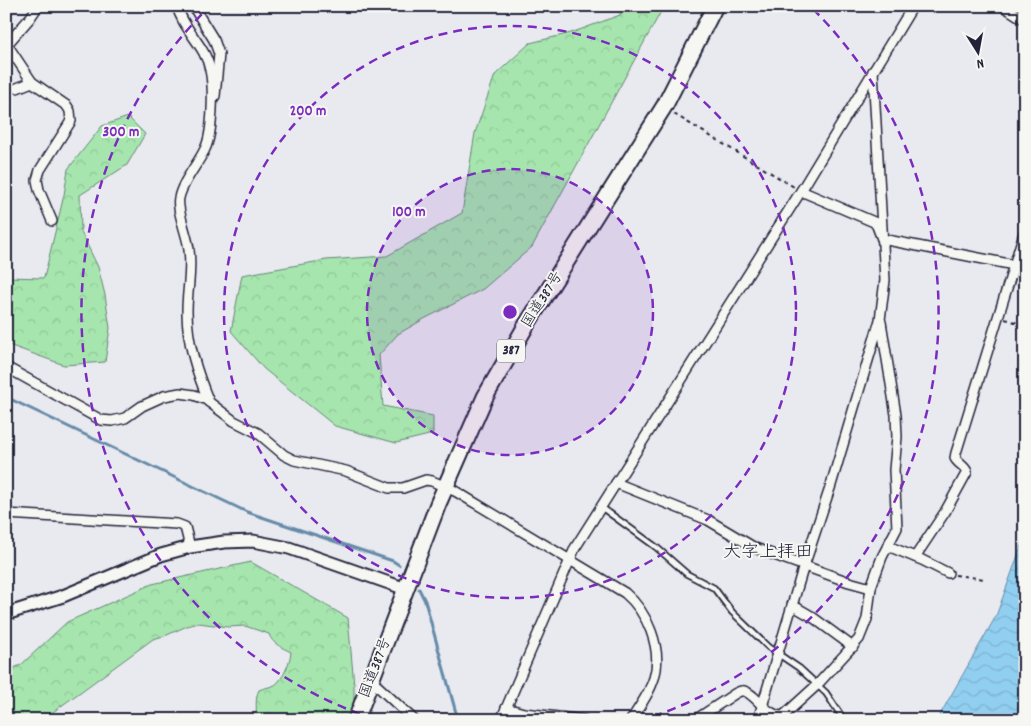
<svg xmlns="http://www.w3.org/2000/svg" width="1031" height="726" font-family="Dekko,'Klee One',sans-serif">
<defs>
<pattern id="forest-crowns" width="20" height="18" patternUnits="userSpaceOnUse" patternTransform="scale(1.25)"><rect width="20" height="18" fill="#a6e6ae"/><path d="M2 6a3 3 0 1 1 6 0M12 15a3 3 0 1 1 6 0" fill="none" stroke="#8fc597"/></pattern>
<pattern id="water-waves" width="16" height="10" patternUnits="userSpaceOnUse" patternTransform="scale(1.25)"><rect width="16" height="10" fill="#91cff1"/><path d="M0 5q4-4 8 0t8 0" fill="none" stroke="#7db1d0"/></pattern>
</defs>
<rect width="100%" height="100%" fill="#e9eaf0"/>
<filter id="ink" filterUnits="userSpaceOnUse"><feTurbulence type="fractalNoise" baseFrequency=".02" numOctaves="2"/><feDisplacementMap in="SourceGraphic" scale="10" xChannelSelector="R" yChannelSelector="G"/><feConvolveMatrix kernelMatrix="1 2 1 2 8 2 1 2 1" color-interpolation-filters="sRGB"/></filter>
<g filter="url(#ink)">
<g fill="url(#forest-crowns)" stroke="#648474">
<path d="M621,6H664L532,247L483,289L424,319L398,334L379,355L383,406L433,416V434L396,443L335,426L264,369L231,331L242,275L326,260L387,256L462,213L475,133L495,75L530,43L571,33L620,15Z"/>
<path d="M128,117L145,134L127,165L80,195L81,232L98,267L105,295L110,328L105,362L64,365L6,344V277L44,278L64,195L68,169L102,126Z"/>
<path d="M251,562L348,618L354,685V716L350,720H255C258,709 254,699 259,690C263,688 271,687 275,685C284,678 290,662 291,652C283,648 272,644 269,634L245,626L228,627L199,623L187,626L167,635L153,639L42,720H6V671L21,665L67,622L152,584Z"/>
</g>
<path fill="url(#water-waves)" stroke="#658aa8" d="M1025,540V720H937L996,616L1021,547Z"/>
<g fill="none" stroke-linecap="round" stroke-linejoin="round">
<g stroke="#658aa8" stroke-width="3">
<path d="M6,397L247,512L393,561L399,565"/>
<path d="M419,589L425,601L458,720"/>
</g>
<defs>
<path id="service" d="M601,507L656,547L687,574L714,588L732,612L768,647L799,668L826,693L844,720"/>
<g id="minor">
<path d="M38,6L30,18L9,42L8,46L32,82L67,106L70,111L71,121L40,170L37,180L39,190L52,221"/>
<path d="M177,6C183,30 206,46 210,70C214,87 213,133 205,149C198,164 182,182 179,198C176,210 188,236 189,250C192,271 187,290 187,311C187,343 197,373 209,402"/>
<path d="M193,6L214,40L219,54L215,96"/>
<path d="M1003,6L1025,20"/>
<path d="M17,88L32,82"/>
<path d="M801,191L874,222L877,226L882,239L1014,265"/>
<path d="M6,367L101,420L112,421L125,418L142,406L164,396L180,393L194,395L205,399L234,421L258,433L284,455L294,460L346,471L389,488H403L426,480L432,481L455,491L625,593C638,604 645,615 651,631C665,669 652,688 631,720"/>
<path d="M616,483L708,520L755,548L849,582L871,588"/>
<path d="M6,514L177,524L185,527L190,547"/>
<path d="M888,546L922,560L948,573"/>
<path d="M915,557L945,512L967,472C965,466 958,464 955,458L956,453L1025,230"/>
<path d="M792,605L811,616L853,647"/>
<path d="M371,680L414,720"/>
<path d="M506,708L524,713L584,720"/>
<path d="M501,720L575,548L801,191L913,6"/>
<path d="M695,720L736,693C738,692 742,690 744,691C755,693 767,717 783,716L817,685L859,639L867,619L871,587L882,557L897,528L894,470L897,437L896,415L881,322"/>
<path d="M758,720L802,572L831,485L880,320L885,280L873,71"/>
</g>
<path id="tertiary" d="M6,614L63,596L161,555L190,547L224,542L253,541L289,548L406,589"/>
<path id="trunk" d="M356,720L438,504L485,397L527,324L665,105L715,6"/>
</defs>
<use href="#service" stroke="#22223b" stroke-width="8"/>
<use href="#minor" stroke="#22223b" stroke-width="12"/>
<use href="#tertiary" stroke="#22223b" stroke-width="15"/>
<use href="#trunk" stroke="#22223b" stroke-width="19"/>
<g stroke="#22223b" stroke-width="2" stroke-dasharray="4 4" stroke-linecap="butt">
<path d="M674,114L794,187"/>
<path d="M1005,319L1025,325"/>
<path d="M955,575L985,579"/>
</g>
<use href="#service" stroke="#f6f6f2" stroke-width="4.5"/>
<use href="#minor" stroke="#f6f6f2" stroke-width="9"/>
<use href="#tertiary" stroke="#f6f6f2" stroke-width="11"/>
<use href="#trunk" stroke="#f6f6f2" stroke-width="15"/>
</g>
</g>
<circle cx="510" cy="312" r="143" fill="#7b2cbf" fill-opacity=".12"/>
<g fill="none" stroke="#7b2cbf" stroke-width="2.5" stroke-dasharray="9 6">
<circle cx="510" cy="312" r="143"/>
<circle cx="510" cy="312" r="286"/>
<path d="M374 719A429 429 0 0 1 207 9M813 9A429 429 0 0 1 646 719"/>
</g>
<g text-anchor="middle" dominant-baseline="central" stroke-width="4" stroke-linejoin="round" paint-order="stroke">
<rect fill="#f6f6f2" stroke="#626272" stroke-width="1" x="497" y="339.5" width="28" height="23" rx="4"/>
<g font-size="14" font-weight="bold" fill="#22223b">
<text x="511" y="351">387</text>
</g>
<g font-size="15" fill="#22223b" stroke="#f6f6f2">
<text transform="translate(543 300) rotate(-58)">国道387号</text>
<text transform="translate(376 668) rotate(-69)">国道387号</text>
</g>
<g font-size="18" fill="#22223b" stroke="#f6f6f2">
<text x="768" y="553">大字上拝田</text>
</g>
</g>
<circle cx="510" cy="312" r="8" fill="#7b2cbf" stroke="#f6f6f2" stroke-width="2.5"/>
<g font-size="15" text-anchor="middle" font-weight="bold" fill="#7b2cbf" stroke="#f6f6f2" stroke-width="4" stroke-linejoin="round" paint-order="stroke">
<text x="308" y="115">200 m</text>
<text x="121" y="136">300 m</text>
<text x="409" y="216">100 m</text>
</g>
<rect width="1031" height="726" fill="none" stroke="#f6f6f2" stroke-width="25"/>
<rect x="12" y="12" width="1006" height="701" fill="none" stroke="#22223b" stroke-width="2" filter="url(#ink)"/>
<g transform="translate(978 52) rotate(169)" stroke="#f6f6f2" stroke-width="4" paint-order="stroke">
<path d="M0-4L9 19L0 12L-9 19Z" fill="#22223b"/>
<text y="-8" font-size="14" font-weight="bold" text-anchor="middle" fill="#22223b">N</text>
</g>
</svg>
